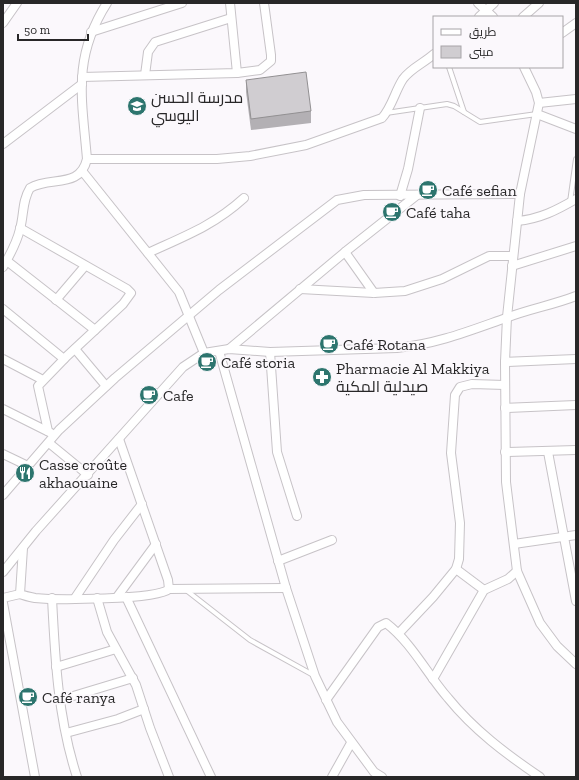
<svg xmlns="http://www.w3.org/2000/svg" width="579" height="780" font-family="'Zilla Slab',Cairo,serif">
<rect width="100%" height="100%" fill="#fbf8fc"/>
<g fill="none" stroke-linecap="round" stroke-linejoin="round">
<defs>
<g id="lane">
<path d="M449,67L464,112"/>
<path d="M386,113L447,104L454,106L480,122L537,114"/>
<path d="M570,202L576,159"/>
<path d="M186,590L250,640L315,676"/>
</g>
<g id="street">
<path d="M230,3L237,73"/>
<path d="M478,3L493,17"/>
<path d="M479,17L494,3"/>
<path d="M523,17L539,3"/>
<path d="M3,23L17,3"/>
<path d="M91,32L182,3"/>
<path d="M562,33L576,23"/>
<path d="M524,67L536,92L539,103L520,194L507,317L505,362L506,482L517,571L540,623L557,646L576,664"/>
<path d="M145,75L148,52L155,42L231,18"/>
<path d="M82,77L237,73L260,70L271,61V55L264,3"/>
<path d="M539,103L576,99"/>
<path d="M537,114L576,129"/>
<path d="M3,144L82,84"/>
<path d="M87,159H217L250,156L306,145L382,118C392,107 395,91 403,79C411,68 424,63 434,54"/>
<path d="M83,172L179,292L204,353"/>
<path d="M400,196L408,169L420,108"/>
<path d="M517,221C540,219 557,210 576,199"/>
<path d="M345,252L374,293"/>
<path d="M148,253C185,236 213,226 244,198"/>
<path d="M7,261L95,330L123,304L131,293L127,289L20,228"/>
<path d="M512,266L576,246"/>
<path d="M3,267C10,255 17,242 20,229C24,215 22,201 30,188C51,176 80,189 87,159C82,99 72,58 107,3"/>
<path d="M300,289L374,293L405,291L442,279L489,256H513"/>
<path d="M56,300L85,266"/>
<path d="M3,309L64,359"/>
<path d="M75,349L106,386"/>
<path d="M229,349L345,252L417,195"/>
<path d="M219,351L286,588L315,676L337,722L374,772L382,777"/>
<path d="M270,352L277,452L297,516"/>
<path d="M3,359L43,380"/>
<path d="M505,362L576,359"/>
<path d="M505,408L576,405"/>
<path d="M3,409L51,433"/>
<path d="M48,431L38,386L67,356L95,330"/>
<path d="M49,443L88,475"/>
<path d="M505,452L576,450"/>
<path d="M548,452L576,601"/>
<path d="M3,454L28,466"/>
<path d="M3,495L59,430L115,378L219,290L337,200L364,195L520,194"/>
<path d="M514,544L576,535"/>
<path d="M23,548L20,594C25,596 30,597 35,598C55,600 157,600 169,589L168,580L119,439"/>
<path d="M278,561L332,540"/>
<path d="M456,569L484,590"/>
<path d="M3,572L36,531L183,367L204,353L229,349L270,352L397,348C437,344 469,331 506,318C529,309 553,305 576,296"/>
<path d="M169,589L286,588"/>
<path d="M117,597L156,544"/>
<path d="M126,597L211,777"/>
<path d="M3,598L20,594"/>
<path d="M52,598C55,659 58,719 77,777"/>
<path d="M75,598L114,540L142,504"/>
<path d="M97,598L107,632L136,685L150,728L169,777"/>
<path d="M3,603L35,777"/>
<path d="M399,633L433,597L456,569L459,559L460,523L451,453L455,395L460,387L472,384L505,385"/>
<path d="M56,667L116,649"/>
<path d="M433,679L484,590L508,579L517,571"/>
<path d="M60,700L133,678"/>
<path d="M326,700L378,627L386,623C412,643 427,674 448,698C474,730 506,754 540,777"/>
<path d="M66,733L118,719L144,709"/>
<path d="M332,777L351,743"/>
</g>
</defs>
<use href="#lane" stroke="#c7c3c7" stroke-width="6"/>
<use href="#street" stroke="#c7c3c7" stroke-width="10"/>
<use href="#lane" stroke="#fff" stroke-width="4"/>
<use href="#street" stroke="#fff" stroke-width="8"/>
</g>
<path fill="#b3b0b4" d="M246,80L311,111V123L251,130L246,92Z"/>
<path fill="#d0cdd1" stroke="#929092" d="M306,72L311,111L251,119L246,80Z"/>
<defs>
<symbol id="school-disc" viewBox="-11 -11 22 22"><circle r="9.5" fill="#2d756e" stroke="#fbf8fc"/><path d="M0-5L7-2L0 1L-7-2ZM-4 1L0 2.5L4 1V4Q0 6-4 4Z" fill="#fff"/></symbol>
<symbol id="cafe-disc" viewBox="-11 -11 22 22"><circle r="9.5" fill="#2d756e" stroke="#fbf8fc"/><path d="M-5.5-4.5H6V0H3Q3 3.5 0 3.5H-2.5Q-5.5 3.5-5.5 0ZM3-3.2v2h1.7v-2ZM-6 4.5H4V6H-6Z" fill="#fff"/></symbol>
<symbol id="pharmacy-disc" viewBox="-11 -11 22 22"><circle r="9.5" fill="#2d756e" stroke="#fbf8fc"/><path d="M-2-6h4v4h4v4h-4v4h-4v-4h-4v-4h4Z" fill="#fff"/></symbol>
<symbol id="restaurant-disc" viewBox="-11 -11 22 22"><circle r="9.5" fill="#2d756e" stroke="#fbf8fc"/><path d="M-5-6h1v4h1v-4h1v4h1v-4h1v5L-1.5 .5V6h-2V.5L-5-1ZM5-6V6H3V1.5H1.5Q1.5-4 5-6Z" fill="#fff"/></symbol>
</defs>
<g fill-rule="evenodd">
<use href="#school-disc" x="126" y="95" width="22" height="22"/>
<use href="#cafe-disc" x="417" y="179" width="22" height="22"/>
<use href="#cafe-disc" x="381" y="201" width="22" height="22"/>
<use href="#cafe-disc" x="318" y="333" width="22" height="22"/>
<use href="#cafe-disc" x="196" y="351" width="22" height="22"/>
<use href="#pharmacy-disc" x="311" y="366" width="22" height="22"/>
<use href="#cafe-disc" x="138" y="384" width="22" height="22"/>
<use href="#restaurant-disc" x="14" y="462" width="22" height="22"/>
<use href="#cafe-disc" x="17" y="686" width="22" height="22"/>
</g>
<g text-anchor="middle" dominant-baseline="central" stroke-width="3.5" stroke-linejoin="round" paint-order="stroke">
<g font-size="16" fill="#282728" stroke="#fbf8fc" text-anchor="start">
<text x="151" y="97">مدرسة الحسن<tspan x="151" dy="18">اليوسي</tspan></text>
<text x="442" y="190">Café sefian</text>
<text x="406" y="212">Café taha</text>
<text x="343" y="344">Café Rotana</text>
<text x="221" y="362">Café storia</text>
<text x="336" y="368">Pharmacie Al Makkiya<tspan x="336" dy="18">صيدلية المكية</tspan></text>
<text x="163" y="395">Cafe</text>
<text x="39" y="464">Casse croûte<tspan x="39" dy="18">akhaouaine</tspan></text>
<text x="42" y="697">Café ranya</text>
</g>
</g>
<rect width="579" height="780" fill="none" stroke="#282728" stroke-width="8"/>
<rect x="433" y="16" width="130" height="52" fill="#fbf8fc" stroke="#a7a4a7"/>
<rect x="441" y="29" width="20" height="6" fill="#ffffff" stroke="#a7a4a7"/>
<text x="469" y="36" font-size="12" fill="#282728">طريق</text>
<rect x="441" y="46" width="20" height="12" fill="#d0cdd1" stroke="#a7a4a7"/>
<text x="469" y="56" font-size="12" fill="#282728">مبنى</text>
<path d="M18 34v6h70v-6" fill="none" stroke="#282728" stroke-width="2"/>
<text x="24" y="34" font-size="12" fill="#282728" stroke="#fbf8fc" stroke-width="3" paint-order="stroke">50 m</text>
</svg>
